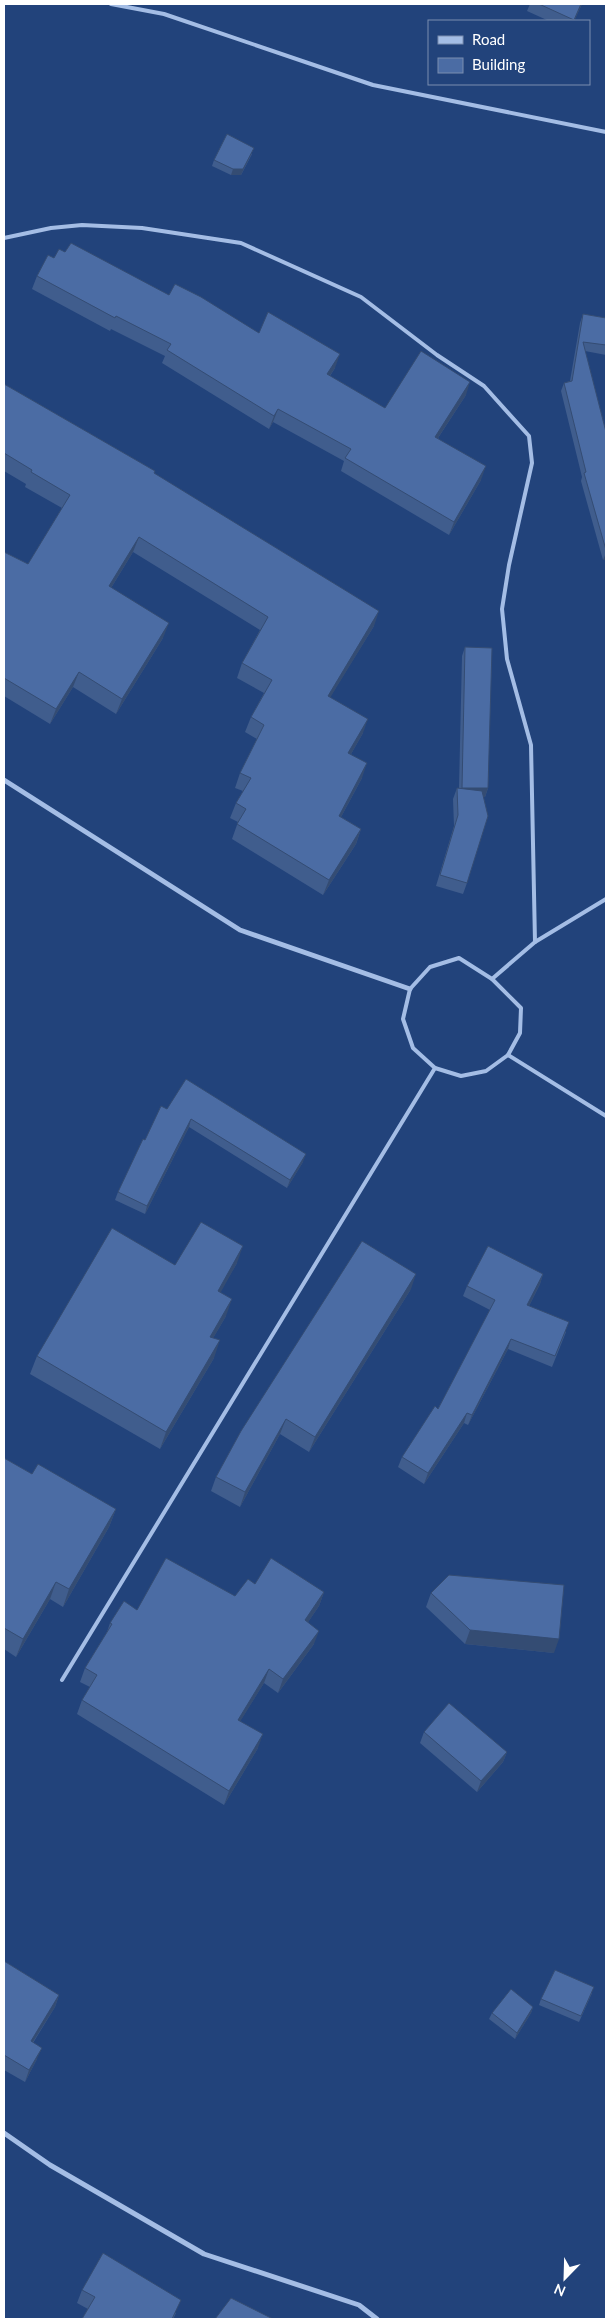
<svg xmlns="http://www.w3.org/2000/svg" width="610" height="2323" font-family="Lato,sans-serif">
<rect width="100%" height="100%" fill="#22437b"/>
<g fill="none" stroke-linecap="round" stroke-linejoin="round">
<g stroke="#a4bde5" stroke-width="4">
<path d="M111,4L164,14L373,85L606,132"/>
<path d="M4,238L51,228L82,225L142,228L241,243L361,297L437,355L484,386L529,436L532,463L509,565L502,609L507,659L531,745L535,942"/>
<path d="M459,958L492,979L521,1008L520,1033L508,1055L486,1071L461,1076L435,1068L413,1048L403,1019L410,989L430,967Z"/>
<path d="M492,979L535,942L606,899"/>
<path d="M508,1055L606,1116"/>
<path d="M62,1680L435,1068"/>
</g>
<g stroke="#a4bde5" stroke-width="5">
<path d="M4,780L240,930L410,989"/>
<path d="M4,2133L50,2165L204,2254L359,2305L377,2319"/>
</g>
</g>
<g fill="#405d8d">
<path d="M530,4H582L574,21H549L527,11Z"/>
<path d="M252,154L241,175H231L212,166L214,160Z"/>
<path d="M65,252L259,333L335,368L330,376L385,408L466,395L438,438L481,480L449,535L341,471L344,461L273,422L269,429L162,363L165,356L111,329L110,331L32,289L37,276L54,258Z"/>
<path d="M583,314L606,318V355L585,351L606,432V560H603L581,481L582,477L561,391L564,383L570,381L580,323Z"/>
<path d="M4,384L155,471L154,474L374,626L330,697L363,733L351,754L362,778L341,817L361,829L356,844L323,895L232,839L238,822L230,818L236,803L243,791L235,788L240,773L257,739L245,732L251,717L264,693L237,678L242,663L260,630L133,552L111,588L163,638L116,714L73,687L50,724L4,696V552L28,564L62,508L25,487L26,484L4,471Z"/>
<path d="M465,647L488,788L485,797H483L467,883L463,894L436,886L454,826L453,799L457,788H459L462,656Z"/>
<path d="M167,1109L303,1162L287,1188L189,1127L145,1214L115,1200L118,1192L145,1140Z"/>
<path d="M237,1263L220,1292L226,1316L213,1338L214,1358L160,1449L30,1374L37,1356L175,1265Z"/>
<path d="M543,1274L540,1284L529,1306L566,1332L552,1367L508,1349L468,1425L464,1423L424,1484L398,1467L402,1457L438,1409L490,1310L463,1296L467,1286Z"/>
<path d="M411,1289L309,1452L280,1434L240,1507L211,1491L216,1477Z"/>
<path d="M4,1458L32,1474L116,1509L109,1527L63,1607L50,1599L16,1657L4,1649Z"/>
<path d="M255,1584L324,1592L319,1606L308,1622L314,1644L278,1693L264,1683L240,1721L258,1748L224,1805L77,1714L82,1700L90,1687L80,1682L85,1668L107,1632L110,1623L137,1610L235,1596Z"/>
<path d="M431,1593L554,1653L465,1644L426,1607Z"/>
<path d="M424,1732L507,1752L503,1762L477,1792L420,1743Z"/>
<path d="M4,1961L59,1995L55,2007L33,2043L37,2059L25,2082L4,2070Z"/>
<path d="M592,1993L579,2022L539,2005L541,1999Z"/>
<path d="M533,2007L531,2013L515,2039L489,2019L492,2013Z"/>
<path d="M82,2290L176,2313L173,2319H82L88,2309L77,2303Z"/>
</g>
<g fill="#344c73">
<path d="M581,4H582L574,21H573Z"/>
<path d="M254,148L241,175H231L233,169Z"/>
<path d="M340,354L335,368L322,387L327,374Z"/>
<path d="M470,382L466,395L430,450L435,437Z"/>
<path d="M278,409L273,422L269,429L274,416Z"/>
<path d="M486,466L481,480L449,535L454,522Z"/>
<path d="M139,537L133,552L103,601L109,586Z"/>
<path d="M606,553V560H603Z"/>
<path d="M379,611L374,626L322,711L328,696Z"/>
<path d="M169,623L163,638L116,714L122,699Z"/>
<path d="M79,672L73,687L50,724L56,709Z"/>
<path d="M368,719L363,733L343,768L348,753Z"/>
<path d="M367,763L362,778L334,830L339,816Z"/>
<path d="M462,788H488L485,797L459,796Z"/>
<path d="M361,829L356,844L323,895L329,880Z"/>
<path d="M191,1119L189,1127L145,1214L147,1206Z"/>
<path d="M306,1154L303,1162L287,1188L290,1180Z"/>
<path d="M243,1246L237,1263L212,1308L218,1291Z"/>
<path d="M416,1274L411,1289L309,1452L315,1437Z"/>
<path d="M543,1274L540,1284L524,1316L527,1305Z"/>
<path d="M232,1299L226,1316L204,1354L210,1337Z"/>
<path d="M511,1339L508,1349L468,1425L472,1415Z"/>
<path d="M220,1340L214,1358L160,1449L166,1432Z"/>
<path d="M467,1413L464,1423L424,1484L428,1473Z"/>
<path d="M286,1419L280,1434L240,1507L245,1492Z"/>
<path d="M116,1509L109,1527L63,1607L69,1589Z"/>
<path d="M56,1582L50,1599L16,1657L23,1639Z"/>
<path d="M324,1592L319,1606L300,1634L305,1620Z"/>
<path d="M470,1630L559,1639L554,1653L465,1644Z"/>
<path d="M319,1631L314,1644L278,1693L283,1679Z"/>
<path d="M269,1669L264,1683L233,1733L238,1720Z"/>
<path d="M263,1734L258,1748L224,1805L229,1791Z"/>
<path d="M507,1752L503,1762L477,1792L481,1781Z"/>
<path d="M59,1995L55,2007L26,2053L31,2041Z"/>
<path d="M533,2007L531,2013L515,2039L517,2033Z"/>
<path d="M42,2048L37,2059L25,2082L29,2070Z"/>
</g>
<g fill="#4b6ca4" stroke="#344c73">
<path d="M539,4H581L574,20Z"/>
<path d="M227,134L254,148L243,169H233L214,160Z"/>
<path d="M71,243L169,295L175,284L201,297L259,333L268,312L340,354L327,374L385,408L421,351L470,382L435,437L486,466L454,522L345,458L351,449L278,409L274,416L167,350L171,344L116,316L115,318L37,276L48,255L54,258L59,249L65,252Z"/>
<path d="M583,314L606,318V345L583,342L606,432V550L584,473L586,472L564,383L572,381Z"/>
<path d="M4,384L155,471L154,473L379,611L328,696L368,719L348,753L367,763L339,816L361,829L329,880L237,824L246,809L236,803L251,778L240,773L264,725L251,717L272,680L242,663L268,617L139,537L109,586L169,623L122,699L79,672L56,709L4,678V552L28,564L70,495L31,472L32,470L4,453Z"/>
<path d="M465,647L492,648L488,788H462Z"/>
<path d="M457,788L482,791L488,816L467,883L440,875L458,815Z"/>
<path d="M186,1079L306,1154L290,1180L191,1119L147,1206L118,1192L143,1139L145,1140L161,1106L167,1109Z"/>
<path d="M201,1222L243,1246L218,1291L232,1299L210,1337L220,1340L166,1432L37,1356L112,1228L175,1265Z"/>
<path d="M362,1241L416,1274L315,1437L286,1419L245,1492L216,1477L241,1431Z"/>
<path d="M488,1246L543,1274L527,1305L569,1322L555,1356L511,1339L472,1415L467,1413L428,1473L402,1457L435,1406L438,1409L495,1300L467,1286Z"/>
<path d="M4,1458L32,1474L38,1464L116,1509L69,1589L56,1582L23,1639L4,1628Z"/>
<path d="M166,1558L235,1596L248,1579L255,1584L271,1558L324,1592L305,1620L319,1631L283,1679L269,1669L238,1720L263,1734L229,1791L82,1700L97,1675L85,1668L112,1624L110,1623L124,1601L137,1610Z"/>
<path d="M449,1575L564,1585L559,1639L470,1630L431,1593Z"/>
<path d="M449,1703L507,1752L481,1781L424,1732Z"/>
<path d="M4,1961L59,1995L31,2041L42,2048L29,2070L4,2055Z"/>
<path d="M555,1970L594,1987L581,2016L541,1999Z"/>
<path d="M511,1989L533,2007L517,2033L492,2013Z"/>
<path d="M103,2253L181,2300L172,2319H82L95,2297L82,2290Z"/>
<path d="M231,2298L273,2319H215Z"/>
</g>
<rect width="610" height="2323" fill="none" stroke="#ffffff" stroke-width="10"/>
<rect x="428" y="20" width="162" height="65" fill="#22437b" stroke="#7a8eb0"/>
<rect x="438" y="36" width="25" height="8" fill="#a4bde5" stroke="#7a8eb0"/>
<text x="472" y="45" font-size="15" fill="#ffffff">Road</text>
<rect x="438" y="58" width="25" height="15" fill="#4b6ca4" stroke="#7a8eb0"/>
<text x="472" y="70" font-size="15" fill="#ffffff">Building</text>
<g transform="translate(565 2278) rotate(203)" stroke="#22437b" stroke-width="4" paint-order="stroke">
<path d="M0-4L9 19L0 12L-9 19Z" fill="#ffffff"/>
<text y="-8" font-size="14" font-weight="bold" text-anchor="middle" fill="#ffffff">N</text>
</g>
</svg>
